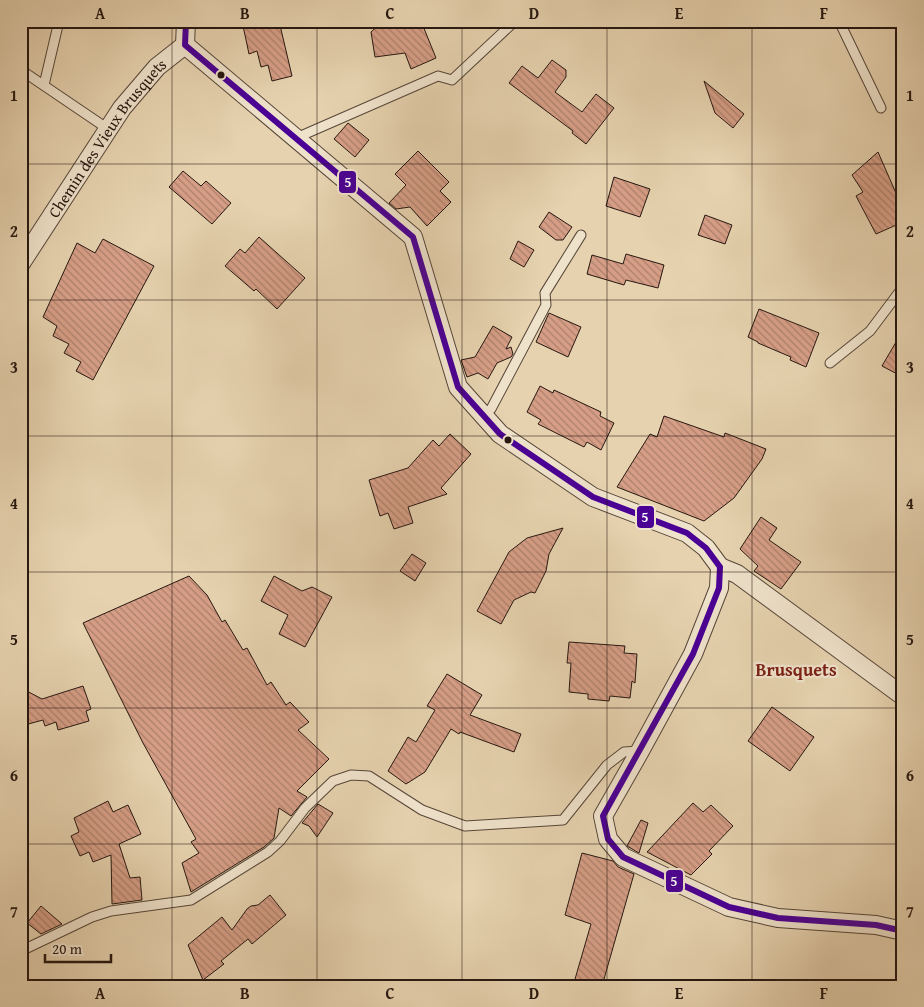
<svg xmlns="http://www.w3.org/2000/svg" width="924" height="1007" font-family="'Gentium Book Plus',serif">
<defs>
<pattern id="building-back-hatch" width="6" height="6" patternUnits="userSpaceOnUse" patternTransform="scale(1.25)"><rect width="6" height="6" fill="#d69e86"/><path d="M-1 5l2 2M0 0l6 6M5-1l2 2" fill="none" stroke="#ad806c"/></pattern>
</defs>
<rect width="100%" height="100%" fill="#e6d2af"/>
<filter id="stains"><feTurbulence type="fractalNoise" baseFrequency=".004" numOctaves="4"/><feColorMatrix values="0 0 0 0 .2 0 0 0 0 .09 0 0 0 0 .02 0 0 0 .5 -.17"/></filter>
<radialGradient id="worn" r=".72"><stop offset=".6" stop-color="#630" stop-opacity="0"/><stop offset="1" stop-color="#630" stop-opacity=".3"/></radialGradient>
<g fill="url(#building-back-hatch)" stroke="#261710">
<path d="M242,21H279L292,76L272,81L268,65L261,67L257,51L249,54Z"/>
<path d="M383,21H421L436,58L411,69L405,53L375,57L371,32Z"/>
<path d="M552,60L566,70V77L555,92L582,112L596,94L614,108L586,144L572,133L573,131L509,83L522,66L538,78Z"/>
<path d="M704,81L744,114L733,128L715,113Z"/>
<path d="M348,123L369,140L355,157L334,139Z"/>
<path d="M418,151L449,182L440,191L451,202L427,226L410,207L396,209L389,203L406,185L395,174Z"/>
<path d="M878,152L899,200L903,198V222L876,234L856,196L863,192L852,175Z"/>
<path d="M183,171L201,186L206,181L231,203L212,224L169,187Z"/>
<path d="M614,177L650,189L640,217L606,206Z"/>
<path d="M549,212L572,227L563,240H556L539,227Z"/>
<path d="M705,215L732,225L725,244L698,235Z"/>
<path d="M259,237L305,278L277,309L256,289L254,291L225,266L240,249L245,253Z"/>
<path d="M103,239L154,266L93,380L76,371L81,362L64,353L69,344L53,336L57,326L43,317L77,243L95,253Z"/>
<path d="M518,241L534,250L524,267L510,259Z"/>
<path d="M626,254L664,265L658,288L626,280L624,285L587,274L592,255L623,264Z"/>
<path d="M759,309L819,333L806,367L790,360L791,357L758,343V342L748,337Z"/>
<path d="M549,313L581,327L568,357L536,342Z"/>
<path d="M493,326L512,337L506,349L511,347L513,354L511,357L497,363L488,379L478,373L467,377L461,360L475,357Z"/>
<path d="M903,330V377L882,366Z"/>
<path d="M540,386L553,393L554,390L601,412L600,416L614,423L601,450L587,442L584,447L538,424L541,420L527,412Z"/>
<path d="M664,416L724,437L725,433L766,449L762,459L734,498L704,521L617,487L650,434L657,437Z"/>
<path d="M450,434L471,454L441,488L447,494L408,507L413,523L394,529L388,513L380,516L369,480L408,468L433,440L439,446Z"/>
<path d="M761,517L777,528L769,540L801,562L781,589L754,571L758,566L740,549Z"/>
<path d="M563,528L549,554L546,571L535,593L531,592L514,600L501,624L477,611L509,552L527,538Z"/>
<path d="M412,554L426,563L415,581L400,571Z"/>
<path d="M189,576L207,595L222,622L225,620L243,650L247,648L267,685L271,682L286,705L290,702L309,722L298,730L329,759L297,791L307,797L291,816L279,808L274,838L264,847L191,892L182,863L199,853L191,842L196,839L143,743L83,623Z"/>
<path d="M274,576L302,591L312,587L332,597L305,647L279,634L288,615L261,601Z"/>
<path d="M569,642L625,646L624,653L637,654L635,683L632,681L630,698L610,696L609,701L588,699V694L569,692L571,663H567Z"/>
<path d="M447,674L482,695L470,715L521,734L514,752L460,732L459,734L451,729L425,772L406,784L388,771L408,737L416,742L435,710L427,706Z"/>
<path d="M83,686L91,709L86,711L89,721L58,730L56,722L45,726L43,720L21,726V688L42,699Z"/>
<path d="M772,707L814,737L790,771L748,741Z"/>
<path d="M108,801L113,812L128,805L141,834L119,844L130,878L140,877L142,900L112,904L111,855L93,862L89,852L80,856L71,836L79,832L74,818Z"/>
<path d="M693,803L703,812L711,805L733,826L709,851L712,854L691,875L647,852Z"/>
<path d="M318,804L333,813L317,837L309,826L302,823Z"/>
<path d="M641,820L648,823L639,853L627,846Z"/>
<path d="M582,853L613,861L618,867L634,874L602,986H573L591,924L565,915Z"/>
<path d="M270,895L286,915L252,944L248,939L221,961L224,964L203,980L188,945L222,917L232,930L247,909L251,906L258,905Z"/>
<path d="M41,906L62,924L41,934L27,923Z"/>
</g>
<g fill="none" stroke-linecap="round" stroke-linejoin="round">
<defs>
<g id="service">
<path d="M839,21L881,108"/>
<path d="M21,70L108,129"/>
<path d="M44,85L59,21"/>
<path d="M296,138L438,76L452,80L515,21"/>
<path d="M830,363L870,331L903,287"/>
<path d="M483,414L491,409L546,305L545,293L581,235"/>
<path d="M21,951L92,917L111,911L191,900L268,852L280,841L305,808L333,781L351,775L369,776L422,810L465,826L563,820L607,765L624,752L640,751"/>
</g>
<g id="minor">
<path d="M186,21L185,45L413,237L458,387L500,434L593,497L687,533L706,548L720,567L719,588L693,654L640,751L603,816L608,839L623,857L729,907L778,918L876,925L903,931"/>
<path id="s1" d="M21,263L122,108L157,67L185,45"/>
<path d="M720,567L737,574L903,696"/>
</g>
</defs>
<use href="#service" stroke="#564638" stroke-width="11"/>
<use href="#minor" stroke="#564638" stroke-width="20"/>
<use href="#service" stroke="#efe2cb" stroke-width="9"/>
<use href="#minor" stroke="#efe2cb" stroke-width="18"/>
<defs>
<path id="bus-1" d="M186,21L185,45L413,237L458,387L500,434L593,497L687,533L706,548L720,567L719,588L693,654L603,816L608,839L623,857L729,907L778,918L876,925L903,931"/>
</defs>
<use href="#bus-1" stroke="#efe2cb" stroke-width="10"/>
<use href="#bus-1" stroke="#4a0095" stroke-width="6"/>
</g>
<path fill="none" stroke="#261710" stroke-width="1" stroke-opacity="0.55" d="M172,21V986M317,21V986M462,21V986M607,21V986M752,21V986M21,164H903M21,300H903M21,436H903M21,572H903M21,708H903M21,844H903"/>
<g fill="#261710" stroke="#efe2cb" stroke-width="2">
<circle cx="221" cy="75" r="4.5"/>
<circle cx="508" cy="440" r="4.5"/>
</g>
<g text-anchor="middle" dominant-baseline="central" stroke-width="4.5" stroke-linejoin="round" paint-order="stroke">
<g font-size="16" fill="#261710" stroke="#efe2cb">
<text stroke="none"><textPath href="#s1" startOffset="152">Chemin des Vieux Brusquets</textPath></text>
</g>
<g font-size="18" font-weight="bold" fill="#7a1f14" stroke="#efe2cb">
<text x="796" y="669">Brusquets</text>
</g>
</g>
<g stroke="#efe2cb" stroke-width="2">
<rect x="338" y="170" width="19" height="24" rx="5" fill="#4a0095"/>
<rect x="636" y="505" width="19" height="24" rx="5" fill="#4a0095"/>
<rect x="665" y="869" width="19" height="24" rx="5" fill="#4a0095"/>
</g>
<g font-size="14" text-anchor="middle" font-weight="bold" fill="#fff">
<text x="348" y="187">5</text>
<text x="645" y="522">5</text>
<text x="674" y="886">5</text>
</g>
<rect width="924" height="1007" fill="none" stroke="#e6d2af" stroke-width="55"/>
<path d="M45 954v8h66v-8" fill="none" stroke="#261710" stroke-width="2.5"/>
<text x="52" y="954" font-size="15" fill="#261710" stroke="#efe2cb" stroke-width="4" paint-order="stroke">20 m</text>
<rect x="28" y="28" width="868" height="952" fill="none" stroke="#261710" stroke-width="2"/>
<g font-size="16" text-anchor="middle" font-weight="bold" fill="#261710">
<text x="100" y="19">A</text>
<text x="245" y="19">B</text>
<text x="390" y="19">C</text>
<text x="534" y="19">D</text>
<text x="679" y="19">E</text>
<text x="824" y="19">F</text>
<text x="14" y="101">1</text>
<text x="910" y="101">1</text>
<text x="14" y="237">2</text>
<text x="910" y="237">2</text>
<text x="14" y="373">3</text>
<text x="910" y="373">3</text>
<text x="14" y="509">4</text>
<text x="910" y="509">4</text>
<text x="14" y="645">5</text>
<text x="910" y="645">5</text>
<text x="14" y="781">6</text>
<text x="910" y="781">6</text>
<text x="14" y="917">7</text>
<text x="910" y="917">7</text>
<text x="100" y="999">A</text>
<text x="245" y="999">B</text>
<text x="390" y="999">C</text>
<text x="534" y="999">D</text>
<text x="679" y="999">E</text>
<text x="824" y="999">F</text>
</g>
<rect width="100%" height="100%" filter="url(#stains)"/>
<rect width="100%" height="100%" fill="url(#worn)"/>
</svg>
